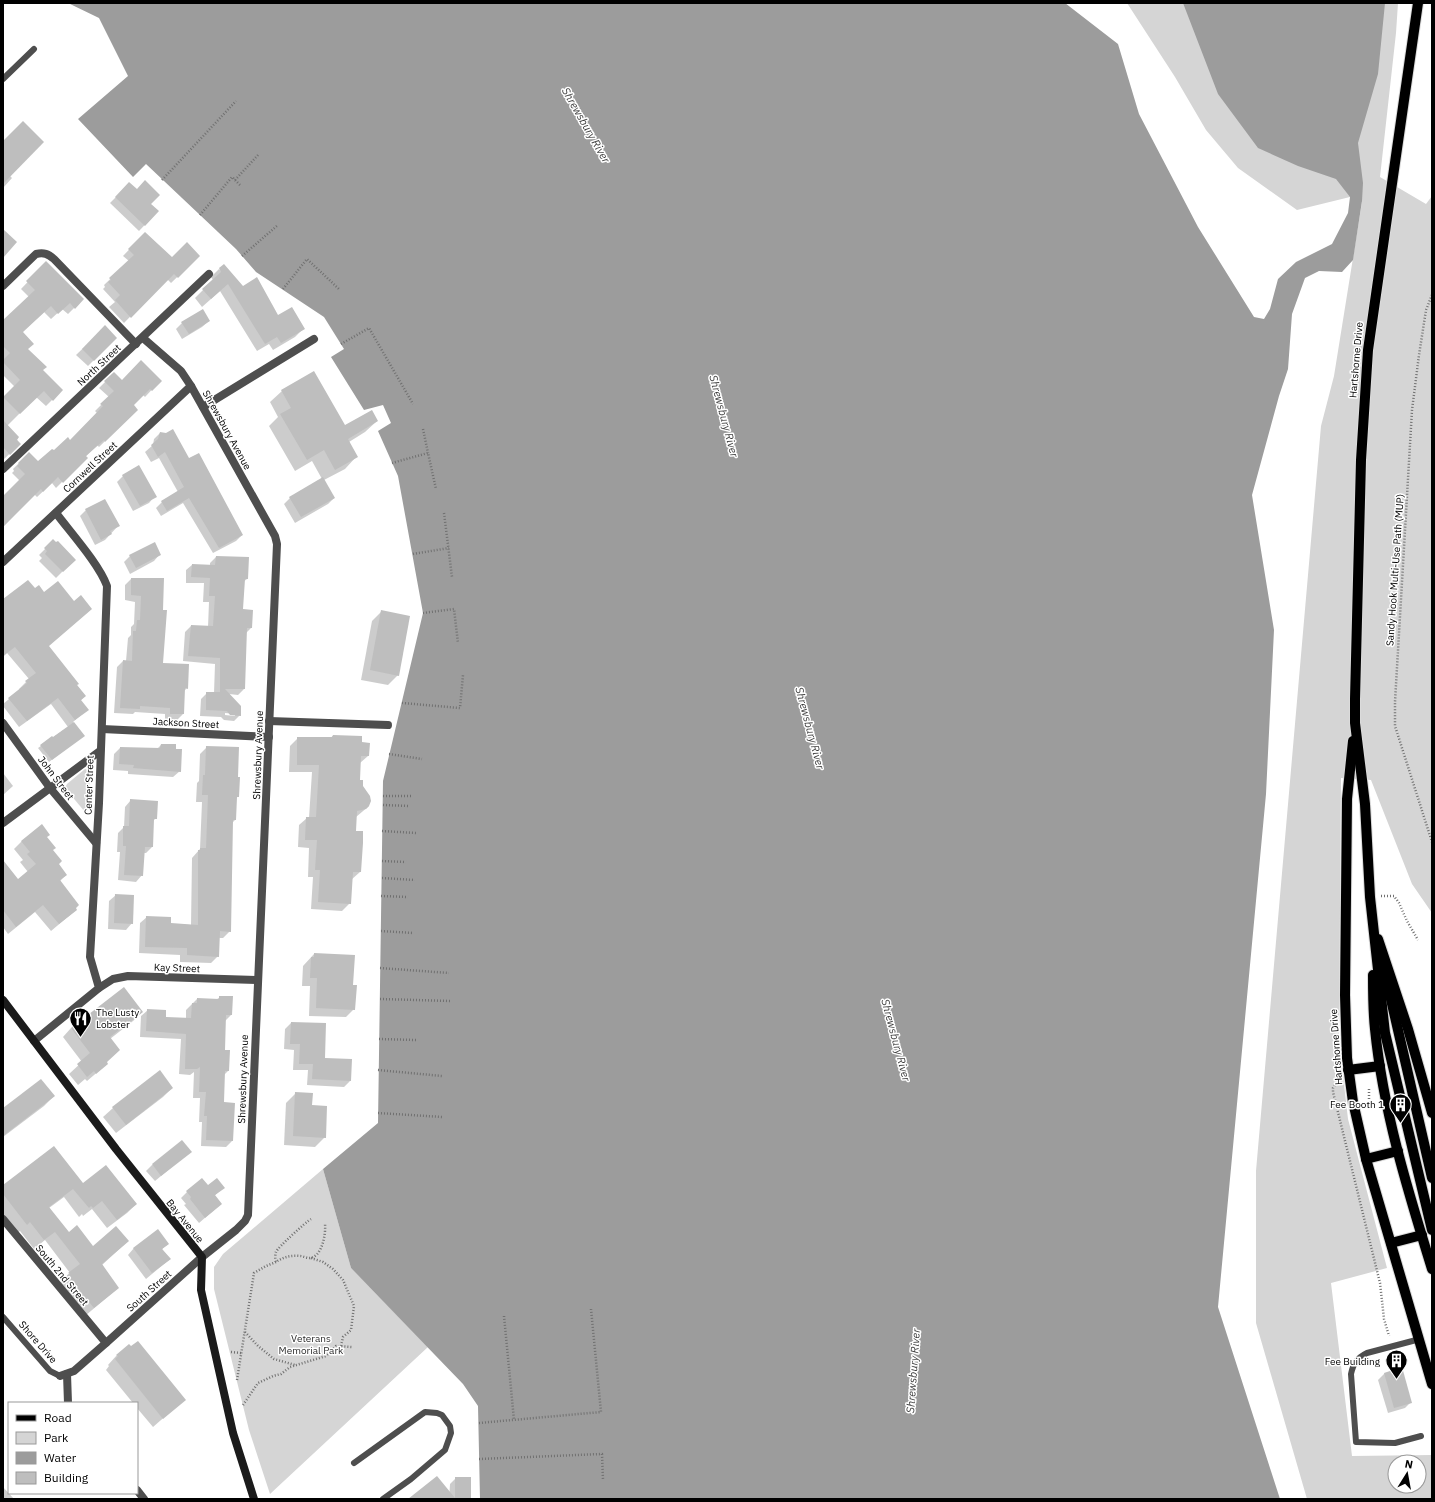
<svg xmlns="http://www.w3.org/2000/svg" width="1435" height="1502" font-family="'IBM Plex Sans',sans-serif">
<rect width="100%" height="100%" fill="#fff"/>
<g fill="#d5d5d5" fill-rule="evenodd">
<path d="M1127,3H1398L1396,33L1380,177L1426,204L1432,196V913L1412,884L1371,780L1341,778L1339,1041L1348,1119L1387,1268L1331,1283L1352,1456L1432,1455V1499H1307L1256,1323V1171L1321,426L1334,376L1362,202L1350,197L1297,210L1238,168L1206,130L1175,77ZM1395,1462H1419V1486H1395Z"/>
<path d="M85,769L89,770L90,774L88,810L85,812L65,788L67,784Z"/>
<path d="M323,1169L351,1268L428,1347L270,1494L249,1430L214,1289V1267L223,1254Z"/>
</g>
<path fill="#9c9c9c" d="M68,3H1065L1118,44L1139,114L1198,227L1254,317L1264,319L1270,309L1278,279L1296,262L1332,244L1348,213L1350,197L1336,179L1298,166L1258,148L1218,94L1183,3H1385L1378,74L1358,143L1363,183L1362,201L1353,260L1342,272L1319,271L1305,278L1292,314L1288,369L1279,396L1252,495L1274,630L1266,794L1218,1307L1280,1499H480L478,1406L463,1384L351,1268L323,1169L378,1123L383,781L423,613L398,476L378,431L391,423L383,405L364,410L331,357L344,349L324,317L256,272L236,249L146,164L133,177L78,119L128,76L99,18Z"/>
<g fill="#0003" fill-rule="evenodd">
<path d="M3,142L10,176L12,178L3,188Z"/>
<path d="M129,184L158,211L139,231L110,203Z"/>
<path d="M145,233L172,258L199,256L171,283L167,279L124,323L109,307L115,302L103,289L105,287L104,285L129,261L123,256Z"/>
<path d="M46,263L83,299L68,314L62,309L51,319L44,312L22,332L27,349L42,370L62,390L46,406L36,397L7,426L20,444L3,460V398L15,387L3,375V321L29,297L21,289Z"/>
<path d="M219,269L278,316L303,329L295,337L273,350L269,344L257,351L220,291L202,307L195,298L213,280L211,277Z"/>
<path d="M209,321L202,327L182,339L176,329L182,323Z"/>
<path d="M105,327L116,338L88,366L76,355Z"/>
<path d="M114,373L122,381H160L145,397L143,395L132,405L137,410L99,447L97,445L85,457L86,458L56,488L52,483L37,497L34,494L3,527V498L20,481L12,473L14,471L13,469L29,453L38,463L70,441L97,413L95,411L109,397L99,388Z"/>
<path d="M282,391L345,426L377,421L365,432L349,442L356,457L345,469L324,480L334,498L328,504L295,523L284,504L290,498L322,479L312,461L295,471L269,426L278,417L270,402Z"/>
<path d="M160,433L242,535L236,541L213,553L183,503L161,516L156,508L162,502L178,492L159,458L151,462L145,452L153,445L154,439Z"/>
<path d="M123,476L155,496L149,503L133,511L117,482Z"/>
<path d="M86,510L118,526L105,540L95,545L80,516Z"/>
<path d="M53,541L74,560L56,578L39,561L42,558L39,555Z"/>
<path d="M160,554L154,561L130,574L124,562L130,556Z"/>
<path d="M216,557L247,579L243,582L242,610L251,628L246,633L244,689L238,695L229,694L240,715L234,721L224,720L221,717L200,716L201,699L207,693H214L215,664L183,661L185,632L191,626L208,627L209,602H203L204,583H186V570L192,565H210V563ZM225,713L235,714V716L225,715Z"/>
<path d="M131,579H163L162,663L187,688L184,691L183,714L177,720L165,719V714L135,712L133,714L114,713L117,667L123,661H126L128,638L131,635V627L134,624L135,602L125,600V585Z"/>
<path d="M35,589L91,609L48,646L85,696L80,701L87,710L73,722L83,736L49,762L38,748L68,727L51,704L19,727L3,706V704L20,690L19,689L29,679L7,653L3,657V599L4,600Z"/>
<path d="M381,612L398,675L388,685L361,680L372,621Z"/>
<path d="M333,736L361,743L368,756L360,763L359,781L369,806L356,817L355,832L360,872L351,880L350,903L342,911L311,909L313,877H308L309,848L298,847L299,825L307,818H309L312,772H289L290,746L298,738H330Z"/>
<path d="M161,745L180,771L173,777L128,774V771L113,770L114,754L120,748L157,749Z"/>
<path d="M207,747L237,778L238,796L236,799L235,820L232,823L230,931L223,938H219L218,956L211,963L180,962V955L139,953L140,923L147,917L170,924L191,925L192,858L200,849L202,802H196L197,783L199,781L200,754Z"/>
<path d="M3,773L13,786L3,795Z"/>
<path d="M131,800L156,818L153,821L152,847L146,853H143L142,875L136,882L118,880L120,852H117L118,833L124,827L125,807Z"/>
<path d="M46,837L58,864L66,875L60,881L76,910L51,931L35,912L8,934L3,927V872L18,880L28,872L20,862L23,860L14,849L22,841Z"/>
<path d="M116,895L132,923L126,930L108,929L109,901Z"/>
<path d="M314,954L352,986L354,1009L346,1017L309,1016L310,986H302L303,966Z"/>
<path d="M220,997H232L231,1015L225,1021L224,1051L228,1071L224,1075L223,1103L232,1141L226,1147L201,1146L202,1122H199L200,1098H193L194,1072L190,1075L179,1074L181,1039L140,1037L141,1016L148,1010L165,1018L186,1019V1010L197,999L216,1000Z"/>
<path d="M142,1012L133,1021L110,1039L106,1063L107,1064L87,1081L85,1079L78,1085L69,1074L82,1062L63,1037L71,1028Z"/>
<path d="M291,1023L324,1059L350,1081L344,1087L307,1085L308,1070H293L294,1050L284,1049L285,1029Z"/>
<path d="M172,1088L163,1097L116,1133L103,1117L113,1108Z"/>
<path d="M296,1093L311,1106L325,1137L315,1147L284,1145L286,1103Z"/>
<path d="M54,1096L44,1106L3,1137V1109Z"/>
<path d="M190,1152L155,1181L146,1171L152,1165Z"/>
<path d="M83,1185L136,1204L127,1213L107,1228L92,1209L83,1216L82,1214L79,1217L64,1197L49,1208L69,1233L93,1247L128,1241L102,1265L118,1288L85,1316L60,1282L70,1273L45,1240L34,1249L20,1231L17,1233L3,1215V1186Z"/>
<path d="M208,1186L223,1188L214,1196L221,1204L199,1223L184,1205L186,1204L181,1198L187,1192Z"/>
<path d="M168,1244L162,1249L170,1259L146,1279L128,1255L134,1248Z"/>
<path d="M131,1348L184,1400L153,1427L137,1408V1403H133L106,1370L109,1366L108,1365L117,1355Z"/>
<path d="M1385,1373L1411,1402L1405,1408L1388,1413L1378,1380Z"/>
<path d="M456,1478L470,1499H449L450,1484Z"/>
<path d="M3,1487L14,1499H3Z"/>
</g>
<g fill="#bebebe">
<path d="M23,121L44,142L3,184V141Z"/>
<path d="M145,180L160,195L151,204L159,211L145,226L115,197L129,182L137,189Z"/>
<path d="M3,229L17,242L3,258Z"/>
<path d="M145,232L172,257L187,242L200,256L178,278L174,274L131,318L115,300L120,295L108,282L111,280L109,278L134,255L128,249Z"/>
<path d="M46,261L84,299L75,309L70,303L58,314L51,306L23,332L34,344L28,349L47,367L43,370L63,390L53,401L44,391L20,414L3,397L20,380L3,362V360L10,353L3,346V320L35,290L26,281Z"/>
<path d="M224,264L243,286L257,277L278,315L292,307L305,329L281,343L277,337L265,344L228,284L211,299L202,289L221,272L219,268Z"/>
<path d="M203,309L210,321L189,334L181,322Z"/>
<path d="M105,325L117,338L94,361L82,349Z"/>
<path d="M141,360L162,381L152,391L150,389L134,405L138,410L105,442L104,440L86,456L88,458L63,483L58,477L43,492L41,489L3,527V496L25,474L17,466L19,464L18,463L29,452L38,461L52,449L54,450L68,437L70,440L103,406L100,404L114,391L104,381L114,372L122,380Z"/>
<path d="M314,371L345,425L372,410L378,421L348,439L358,457L335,470L324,450L307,460L280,414L291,408L281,390Z"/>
<path d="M3,420L19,437L17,440L21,444L10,455L3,447Z"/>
<path d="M173,429L189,458L199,453L243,535L219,548L189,498L167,511L161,501L184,487L165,452L158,457L151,445L158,439L160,432L166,433Z"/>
<path d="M139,465L157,497L140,506L122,475Z"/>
<path d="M323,477L335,498L301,517L289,497Z"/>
<path d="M105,499L120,526L110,531L112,534L101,540L85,509Z"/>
<path d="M53,539L56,542L58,541L76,560L63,572L45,554L47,551L44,548Z"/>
<path d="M155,542L161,555L136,568L129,555Z"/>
<path d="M216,556L249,557L248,579H245L243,609L253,610L252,628H247L245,689H225L241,706V716L230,715L227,711L206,710V692H220V658L188,656L191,625L213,626L215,596H209L210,578L191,577L192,564L215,565Z"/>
<path d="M131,578H164L163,610H167L163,663L189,664L188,689L185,688L184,714H170V708L140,706V709L120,708L123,660L132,661L133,631H136L137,620H140L141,596L131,595Z"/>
<path d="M28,580L35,588L39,585L44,592L58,581L74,601L81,595L92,609L49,646L79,684L77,685L86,696L81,700L89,710L75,720L58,698L27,721L8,698L27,683L25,681L36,673L15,647L3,656V599Z"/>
<path d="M381,610L410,616L399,676L370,670Z"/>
<path d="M74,722L85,736L52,760L40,745L52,736L53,737Z"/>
<path d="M333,735L362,736V742L370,743L369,756H361L360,780H363V786L370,796L371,801L369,806L366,809L357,811L356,831H363V843L361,872H353L351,904L318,902L320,870H315L317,840H305L306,817H316L319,765H297V737H332Z"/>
<path d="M161,744H176V749H182L181,772L133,768L134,765L119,764L120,747L160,748Z"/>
<path d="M206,746L239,747L238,777H240L239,797H237L236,820H233L231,932L220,931L219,957L187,955V948L145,947L146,916L171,917V923L198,925V850H200V848H206L208,795H202L203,775H205Z"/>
<path d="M130,799L158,801L157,819H154L153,847H145L143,876L124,875L126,846H123V826H129Z"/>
<path d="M42,824L50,835L47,837L56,848L53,850L62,861L59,864L67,875L60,880L79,905L76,908L77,910L59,924L43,905L16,927L3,910V860L18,879L36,864L27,854L30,852L21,841Z"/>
<path d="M115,894L134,895L133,924L114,923Z"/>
<path d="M314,953L355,955L353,985H357L355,1010L316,1008L317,978H310L311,957H314Z"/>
<path d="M124,987L143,1012L110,1037L120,1050L107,1062L108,1064L96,1074L94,1071L87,1077L77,1064L90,1053L71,1028Z"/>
<path d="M219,996H233L232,1015H226L225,1050H230L229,1071H225L224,1102L235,1103L233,1141L206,1140L207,1116H204L206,1092H199L200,1067L197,1069H185L186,1034L146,1031L147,1009L166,1010V1017L191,1018L192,1003H197V998L219,999Z"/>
<path d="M291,1022L326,1023L325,1058L352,1059L351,1081L312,1079L313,1064H299L300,1044H290Z"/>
<path d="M160,1070L173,1088L126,1125L112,1107Z"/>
<path d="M41,1079L55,1096L3,1136V1108Z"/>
<path d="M295,1092L313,1093L312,1105L327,1106L326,1138L293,1136Z"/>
<path d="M182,1140L192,1152L161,1176L152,1164Z"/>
<path d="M54,1146L83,1183L106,1165L137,1204L117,1220L102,1201L93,1208L91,1206L89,1208L73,1189L49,1207L69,1232L77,1225L93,1246L116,1226L129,1241L102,1264L119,1288L94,1308L67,1275L70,1274L68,1273L80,1264L55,1232L44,1240L30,1222L27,1225L3,1194V1185Z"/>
<path d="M202,1178L208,1185L217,1178L225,1188L215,1195L222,1204L205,1218L190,1199L191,1197L186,1191Z"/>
<path d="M158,1229L169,1244L162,1249L171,1259L152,1273L133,1248Z"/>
<path d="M138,1341L186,1400L163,1419L115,1359L118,1356L116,1355L129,1344L131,1346Z"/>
<path d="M1402,1367L1412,1403L1394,1408L1384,1373Z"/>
<path d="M437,1476L455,1498V1477H471V1499H408Z"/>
</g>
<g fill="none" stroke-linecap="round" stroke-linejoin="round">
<defs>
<g id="primary">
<path d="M1418,3L1368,350L1361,460L1355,699V723L1365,804L1370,897L1385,1033L1432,1230"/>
<path d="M1353,741L1347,799L1345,995L1347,1058L1353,1102L1366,1159L1432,1384"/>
<path d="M1378,939L1408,1029L1432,1113"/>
<path d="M1384,969L1432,1178"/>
<path d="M1373,975C1373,993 1373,1011 1375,1029C1383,1111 1408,1191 1432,1269"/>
<path d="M1348,1070L1380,1066"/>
<path d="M1366,1159L1398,1151"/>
<path d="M1391,1243L1422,1235"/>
</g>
</defs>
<use href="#primary" stroke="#dbdbdb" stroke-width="12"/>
<g stroke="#707070" stroke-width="2.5" stroke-dasharray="1 2" stroke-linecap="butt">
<path d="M162,180L236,101"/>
<path d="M235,180L259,154"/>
<path d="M200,215L232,177L241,186"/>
<path d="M242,256L278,225"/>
<path d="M283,289L307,259L340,290"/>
<path d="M1432,295L1426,310L1419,355L1412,410L1395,702V726L1432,842"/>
<path d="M341,344L369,328L413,404"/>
<path d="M423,429L428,453"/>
<path d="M392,463L428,453L436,489"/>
<path d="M444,513L452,577"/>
<path d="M413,554L449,548"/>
<path d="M423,613L454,609L458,643"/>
<path d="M402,703L460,708L463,675"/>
<path d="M389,754L422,759"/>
<path d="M383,796H412"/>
<path d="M383,805L409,806"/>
<path d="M382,831L416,833"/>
<path d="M382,861L406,862"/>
<path d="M382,878L415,880"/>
<path d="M381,896L408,897"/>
<path d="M1381,896H1394L1399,903L1407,921L1418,940"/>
<path d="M381,931L413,933"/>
<path d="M380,968L449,973"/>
<path d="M380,999L451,1001"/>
<path d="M379,1039L416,1040"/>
<path d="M378,1070L442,1076"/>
<path d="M1338,1080L1333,1088V1092L1380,1283L1384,1319L1389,1336"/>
<path d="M1369,1089V1110"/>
<path d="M378,1113L442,1117"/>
<path d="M311,1219C307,1221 277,1248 276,1252C275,1255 275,1259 276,1262C283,1257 291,1255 300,1256C303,1256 306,1258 309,1258C322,1258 326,1234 325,1224"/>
<path d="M311,1258L323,1262L333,1269L343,1280L354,1306L351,1330L343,1337L341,1346"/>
<path d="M504,1316L514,1420"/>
<path d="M245,1332L258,1346L274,1359L295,1365"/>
<path d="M231,1352L241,1353"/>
<path d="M237,1380L254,1273L266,1266L276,1262"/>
<path d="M243,1405L258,1383L273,1376L281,1374L290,1367L326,1356L336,1346L352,1347"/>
<path d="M479,1423L601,1412L591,1309"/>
<path d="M479,1459L602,1454L603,1480"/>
</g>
<g stroke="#4e4e4e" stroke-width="6">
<path d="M3,79L34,49"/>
<path d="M3,1317L50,1371L60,1376"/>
<path d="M1420,1339L1367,1353C1357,1358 1353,1364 1351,1374L1356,1442L1395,1443L1421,1436"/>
<path d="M354,1463L425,1412L437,1413L442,1415L450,1426L451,1433L445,1450L411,1479L383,1499"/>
</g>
<g stroke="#4e4e4e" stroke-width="8">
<path d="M3,286L36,254C44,252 48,254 54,259L136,344"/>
<path d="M203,407L314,339"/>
<path d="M3,469L209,274"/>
<path d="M3,562L191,386"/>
<path d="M269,721L388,725"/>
<path d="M3,723L50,788L96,843"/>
<path d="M102,729L269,737"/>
<path d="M3,823L100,751"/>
<path d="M99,988L113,979L128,976L257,980"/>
<path d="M34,1041L99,988L90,957L99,803L107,586C99,564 71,533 56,513"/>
<path d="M3,1219L106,1343"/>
<path d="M67,1374L68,1403"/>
<path d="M60,1376L74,1371L106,1343L202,1257L236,1230L245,1221L248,1215L277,544L275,536L191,386L181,371L143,338"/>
<path d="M137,1490L144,1499"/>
</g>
<path stroke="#1b1b1b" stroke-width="8" d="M3,1000L116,1149L202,1257L201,1290L233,1433L254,1499"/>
<use href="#primary" stroke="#000" stroke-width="10"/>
</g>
<defs>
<symbol id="restaurant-pin" viewBox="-11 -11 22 30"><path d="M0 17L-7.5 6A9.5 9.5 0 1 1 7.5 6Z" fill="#000" stroke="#fff"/><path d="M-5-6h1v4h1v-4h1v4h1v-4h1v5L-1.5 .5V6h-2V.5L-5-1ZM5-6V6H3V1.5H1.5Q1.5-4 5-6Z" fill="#fff"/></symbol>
<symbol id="building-pin" viewBox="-11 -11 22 30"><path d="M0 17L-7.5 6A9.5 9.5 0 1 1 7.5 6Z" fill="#000" stroke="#fff"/><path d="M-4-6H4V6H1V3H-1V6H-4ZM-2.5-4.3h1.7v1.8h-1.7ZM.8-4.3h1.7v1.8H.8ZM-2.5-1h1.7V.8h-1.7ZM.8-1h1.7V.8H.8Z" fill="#fff"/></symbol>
</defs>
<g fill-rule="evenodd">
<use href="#restaurant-pin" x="68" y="1006" width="25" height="34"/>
<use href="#building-pin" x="1388" y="1092" width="25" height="34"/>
<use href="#building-pin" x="1384" y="1348" width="25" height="34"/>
</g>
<g text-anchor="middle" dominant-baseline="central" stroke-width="3" stroke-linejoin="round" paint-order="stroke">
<g font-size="10" fill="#000" stroke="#fff">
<text transform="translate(1356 360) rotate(-85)">Hartshorne Drive</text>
<text transform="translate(99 365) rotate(-43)">North Street</text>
<text transform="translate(227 430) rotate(61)">Shrewsbury Avenue</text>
<text transform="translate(90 467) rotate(-43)">Cornwell Street</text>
<text transform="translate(1395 570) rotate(-86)">Sandy Hook Multi-Use Path (MUP)</text>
<text transform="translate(186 723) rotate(3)">Jackson Street</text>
<text transform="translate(258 755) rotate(-88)">Shrewsbury Avenue</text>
<text transform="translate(56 778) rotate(53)">John Street</text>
<text transform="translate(89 785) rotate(-88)">Center Street</text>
<text transform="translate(177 968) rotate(2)">Kay Street</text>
<text transform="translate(1336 1047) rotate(-94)">Hartshorne Drive</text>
<text transform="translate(243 1079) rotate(-88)">Shrewsbury Avenue</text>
<text transform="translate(185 1221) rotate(51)">Bay Avenue</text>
<text transform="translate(62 1275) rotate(50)">South 2nd Street</text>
<text transform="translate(149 1291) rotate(-42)">South Street</text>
<text transform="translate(38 1342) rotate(49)">Shore Drive</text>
</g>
<g font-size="10" fill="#000" stroke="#fff" text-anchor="end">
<text x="96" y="1012" text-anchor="start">The Lusty<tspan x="96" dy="12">Lobster</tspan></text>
<text x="1384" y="1104">Fee Booth 1</text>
<text x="1380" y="1361">Fee Building</text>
</g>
<g font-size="10" fill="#2c2c2c" stroke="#fff">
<text x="311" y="1338">Veterans<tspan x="311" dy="12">Memorial Park</tspan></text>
</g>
<g font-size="11" font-style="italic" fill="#3d3d3d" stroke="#fff">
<text transform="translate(586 125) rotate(60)">Shrewsbury River</text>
<text transform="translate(724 416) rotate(75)">Shrewsbury River</text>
<text transform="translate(810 728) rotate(75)">Shrewsbury River</text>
<text transform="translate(896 1040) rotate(75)">Shrewsbury River</text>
<text transform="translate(913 1371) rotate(-86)">Shrewsbury River</text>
</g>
</g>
<rect width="1435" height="1502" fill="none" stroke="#000000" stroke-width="8"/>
<rect x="8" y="1402" width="130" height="92" fill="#ffffff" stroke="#999999"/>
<rect x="16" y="1415" width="20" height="6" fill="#000000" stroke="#999999"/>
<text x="44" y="1422" font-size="12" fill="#000000">Road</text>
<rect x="16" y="1432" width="20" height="12" fill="#d5d5d5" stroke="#999999"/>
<text x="44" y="1442" font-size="12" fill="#000000">Park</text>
<rect x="16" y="1452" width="20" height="12" fill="#9c9c9c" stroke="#999999"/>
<text x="44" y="1462" font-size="12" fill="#000000">Water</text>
<rect x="16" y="1472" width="20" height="12" fill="#bebebe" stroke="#999999"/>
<text x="44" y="1482" font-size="12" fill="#000000">Building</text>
<g transform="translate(1407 1474) rotate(11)"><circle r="19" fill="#ffffff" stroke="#999999"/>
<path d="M0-3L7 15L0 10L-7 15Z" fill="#000000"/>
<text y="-6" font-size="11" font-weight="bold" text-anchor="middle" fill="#000000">N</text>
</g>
</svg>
